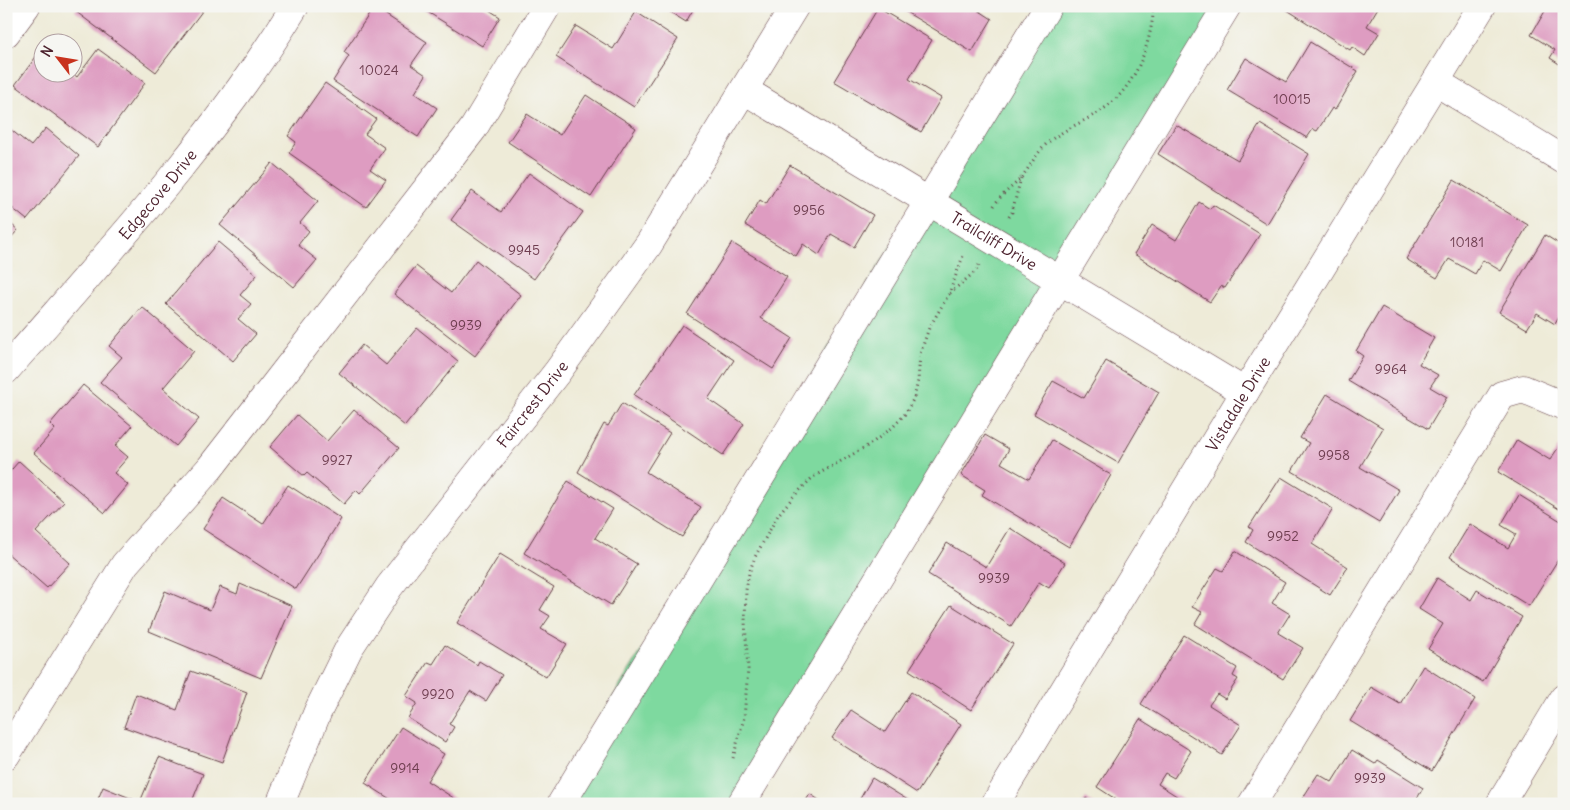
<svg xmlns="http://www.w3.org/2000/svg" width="1570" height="810" font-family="Delius,sans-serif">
<rect width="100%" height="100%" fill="#f6f6f2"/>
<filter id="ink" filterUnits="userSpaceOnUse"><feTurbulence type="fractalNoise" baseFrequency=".02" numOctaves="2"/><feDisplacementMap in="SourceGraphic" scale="10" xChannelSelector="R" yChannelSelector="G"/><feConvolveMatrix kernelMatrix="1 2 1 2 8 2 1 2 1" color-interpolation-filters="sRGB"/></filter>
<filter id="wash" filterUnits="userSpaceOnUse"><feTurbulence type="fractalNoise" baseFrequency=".0096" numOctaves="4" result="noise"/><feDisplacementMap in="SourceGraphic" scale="20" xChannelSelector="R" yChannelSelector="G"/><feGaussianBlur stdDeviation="1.12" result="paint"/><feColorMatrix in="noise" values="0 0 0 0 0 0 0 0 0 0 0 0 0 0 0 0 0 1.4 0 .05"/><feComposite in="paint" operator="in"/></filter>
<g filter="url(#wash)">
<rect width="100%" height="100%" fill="#eeebd8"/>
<path fill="#7ed99f" stroke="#647c65" d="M1039,6H1224L741,804H547Z"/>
<g id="blocks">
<g fill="#de9cc1">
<path d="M78,6H206L156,72L75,11Z"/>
<path d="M418,6H483L500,17L482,46Z"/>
<path d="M660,6H695L686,22Z"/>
<path d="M896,6H972L992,19L972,52Z"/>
<path d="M1281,6H1379L1367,26L1379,33L1365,56L1352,47L1350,50Z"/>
<path d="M1548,6H1564V67L1550,58L1555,50L1531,35Z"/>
<path d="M374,7L427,42L411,65L426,75L415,93L437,108L418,137L333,81L349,56L344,52Z"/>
<path d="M878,8L932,40L909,79L941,98L921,132L834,81Z"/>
<path d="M636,12L678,39L634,107L556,57L576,26L613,49Z"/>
<path d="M1310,42L1358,71L1335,110L1332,108L1317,131L1313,129L1307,138L1227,90L1246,58L1286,82Z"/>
<path d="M98,49L145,83L98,147L15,85L41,50L42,51V72H71L77,77Z"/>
<path d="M325,83L376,119L365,134L385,148L370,169L386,180L366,207L289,153L296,142L288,136Z"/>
<path d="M586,95L636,128L591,197L508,142L527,114L560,135Z"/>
<path d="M1260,124L1309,154L1267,224L1158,154L1176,125L1238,160Z"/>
<path d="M46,128L79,156L27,220L6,203V133L10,129L31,146Z"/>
<path d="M272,163L318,201L300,223L309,231L298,245L317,260L294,287L220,225Z"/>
<path d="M790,165L873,215L854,247L831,234L819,255L803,244L796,256L745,225L760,200L766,204Z"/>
<path d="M529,173L583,212L534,279L451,220L472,191L501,212Z"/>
<path d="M1454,180L1528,225L1501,271L1483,260L1475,274L1449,259L1437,278L1406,259Z"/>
<path d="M1199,202L1210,209L1213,205L1260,234L1225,288L1221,286L1210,302L1134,254L1152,225L1176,240Z"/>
<path d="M6,220L18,230L6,243Z"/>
<path d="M1545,235L1564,247V313L1562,312L1555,324L1537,313L1527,329L1499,312Z"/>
<path d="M218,242L257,275L240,295L251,304L238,319L256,334L233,361L166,304Z"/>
<path d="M732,243L787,277L761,318L792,338L773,369L687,314Z"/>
<path d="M476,260L521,295L475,356L394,294L416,266L451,293Z"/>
<path d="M142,307L194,351L163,388L199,419L176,446L100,382L122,357L109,346Z"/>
<path d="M1382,307L1434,338L1419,364L1438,375L1430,387L1447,397L1428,429L1348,381L1363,356L1356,351Z"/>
<path d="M682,325L734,360L708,399L744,424L723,455L634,395Z"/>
<path d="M417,328L458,361L405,426L339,373L362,345L386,365Z"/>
<path d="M1106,361L1159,392L1118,463L1034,414L1053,381L1084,398Z"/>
<path d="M83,385L132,426L115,446L128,457L114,473L128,485L105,513L34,453L55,429L50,424Z"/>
<path d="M1327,394L1383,428L1360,467L1399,490L1379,523L1292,471L1309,443L1300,438Z"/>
<path d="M622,403L670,433L646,472L701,507L682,537L578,472L604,424L608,426Z"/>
<path d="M354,410L399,448L360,494L356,490L344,504L307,473L304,476L270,447L297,415L327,441Z"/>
<path d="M985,435L1009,449L1001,463L1029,479L1052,440L1111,475L1069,547L982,495L985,490L961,475Z"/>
<path d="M1564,439V512L1498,472L1517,440L1550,460Z"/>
<path d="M19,461L64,502L36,532L70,563L47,588L6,552V476Z"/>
<path d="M1281,477L1333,509L1312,544L1348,567L1330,595L1246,542L1253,530L1249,527Z"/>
<path d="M568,481L613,509L595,538L637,564L611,605L524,553Z"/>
<path d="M288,485L341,519L296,589L203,529L223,498L263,524Z"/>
<path d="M1519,495L1564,523V550L1529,606L1450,557L1470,524L1508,548L1516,534L1501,525Z"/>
<path d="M1010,528L1065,563L1049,588L1039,582L1011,626L928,574L947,543L986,567Z"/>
<path d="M1235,551L1285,582L1272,603L1290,614L1278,633L1303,648L1283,679L1195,624L1202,612L1192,607L1217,568L1223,571Z"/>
<path d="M500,554L554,587L540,610L550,616L541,629L567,644L546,677L457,623Z"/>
<path d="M1437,578L1471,600L1477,590L1522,617L1483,682L1428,649L1443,624L1419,609Z"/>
<path d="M240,584L292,606L261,678L149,631L165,591L210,610L220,587L237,594Z"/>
<path d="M951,605L1013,644L971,710L909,670Z"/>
<path d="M1184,635L1237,668L1233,676L1238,679L1225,699L1217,694L1209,705L1241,725L1222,755L1141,704Z"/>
<path d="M445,645L477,665L479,661L502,675L486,701L470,691L449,724L454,727L445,742L408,718L417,703L406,696L428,662L433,664Z"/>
<path d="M1423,666L1475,699L1432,771L1350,721L1371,687L1400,704Z"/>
<path d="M191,671L247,692L222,762L124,727L136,694L177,710Z"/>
<path d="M911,692L961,724L917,793L832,738L851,710L885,732Z"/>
<path d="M1140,719L1191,751L1174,778L1165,773L1158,784L1189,804H1123L1097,787Z"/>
<path d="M401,727L444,754L427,781L463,804H398L365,783Z"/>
<path d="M1352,750L1375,764L1378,760L1423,788L1414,804H1299L1318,774L1332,782Z"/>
<path d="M159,757L203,774L191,804H96L103,787L140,802Z"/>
<path d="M872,778L911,802L910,804H857Z"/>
<path d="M810,794L825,804H804Z"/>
<path d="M1086,798L1094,804H1082Z"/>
</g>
</g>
</g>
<g filter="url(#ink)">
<use href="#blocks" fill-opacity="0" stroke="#633e45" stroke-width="1"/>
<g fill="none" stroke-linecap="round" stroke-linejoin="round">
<defs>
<g id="minor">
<path d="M6,33L26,6"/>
<path d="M1436,82L1564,160"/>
<path id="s1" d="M744,90L1245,392"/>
<path id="s2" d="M6,370C108,253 214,139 295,6"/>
<path d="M6,755L125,564L210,468L473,129L547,6"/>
<path id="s3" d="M280,804L318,711L349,648L389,587L558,371L649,244L795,6"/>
<path d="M561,804L1048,6"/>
<path d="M741,804L1227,6"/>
<path id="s4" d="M995,804L1245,392L1482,6"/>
<path d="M1252,804L1502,395L1523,389L1564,406"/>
<path d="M1500,804L1564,698"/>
</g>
</defs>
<use href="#minor" stroke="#633e45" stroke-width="29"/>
<g stroke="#633e45" stroke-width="3" stroke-dasharray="1 4" stroke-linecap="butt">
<path d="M994,206C1000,195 1012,188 1020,179C1031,166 1037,151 1051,140C1069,126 1092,119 1110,104C1138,81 1151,42 1154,6"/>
<path d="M1009,217L1012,212L1021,178"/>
<path d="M950,293L976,271L979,265"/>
<path d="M733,758L744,718L748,669L745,622L746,590L749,573L755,557L778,515L793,497L813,477L869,445L892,428L905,414L914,398L918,381L920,354L929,328L949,294L963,256"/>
</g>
<use href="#minor" stroke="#fff" stroke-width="28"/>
</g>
</g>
<g text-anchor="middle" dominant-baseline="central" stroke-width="4" stroke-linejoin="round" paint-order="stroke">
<g font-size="14" fill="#6f3e50">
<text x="379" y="70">10024</text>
<text x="1292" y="99">10015</text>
<text x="809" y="210">9956</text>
<text x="1467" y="242">10181</text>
<text x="524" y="250">9945</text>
<text x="466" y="325">9939</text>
<text x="1391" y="369">9964</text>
<text x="1334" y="455">9958</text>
<text x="337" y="460">9927</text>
<text x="1283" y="536">9952</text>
<text x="994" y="578">9939</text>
<text x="438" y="694">9920</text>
<text x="405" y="768">9914</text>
<text x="1370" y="778">9939</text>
</g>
<g font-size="16" fill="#4a1f2b" stroke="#f6f6f2">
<text stroke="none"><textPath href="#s2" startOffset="232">Edgecove Drive</textPath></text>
<text stroke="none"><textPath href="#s1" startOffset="292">Trailcliff Drive</textPath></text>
<text stroke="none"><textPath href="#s3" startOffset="476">Faircrest Drive</textPath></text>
<text stroke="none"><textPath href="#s4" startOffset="468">Vistadale Drive</textPath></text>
</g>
</g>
<rect width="1570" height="810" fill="none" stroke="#f6f6f2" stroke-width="25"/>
<g transform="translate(58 58) rotate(301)"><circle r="24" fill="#f6f6f2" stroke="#b1a0a2"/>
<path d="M0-4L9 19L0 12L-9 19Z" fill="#c8321e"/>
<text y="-8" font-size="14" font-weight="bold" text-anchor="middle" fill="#4a1f2b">N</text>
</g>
</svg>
